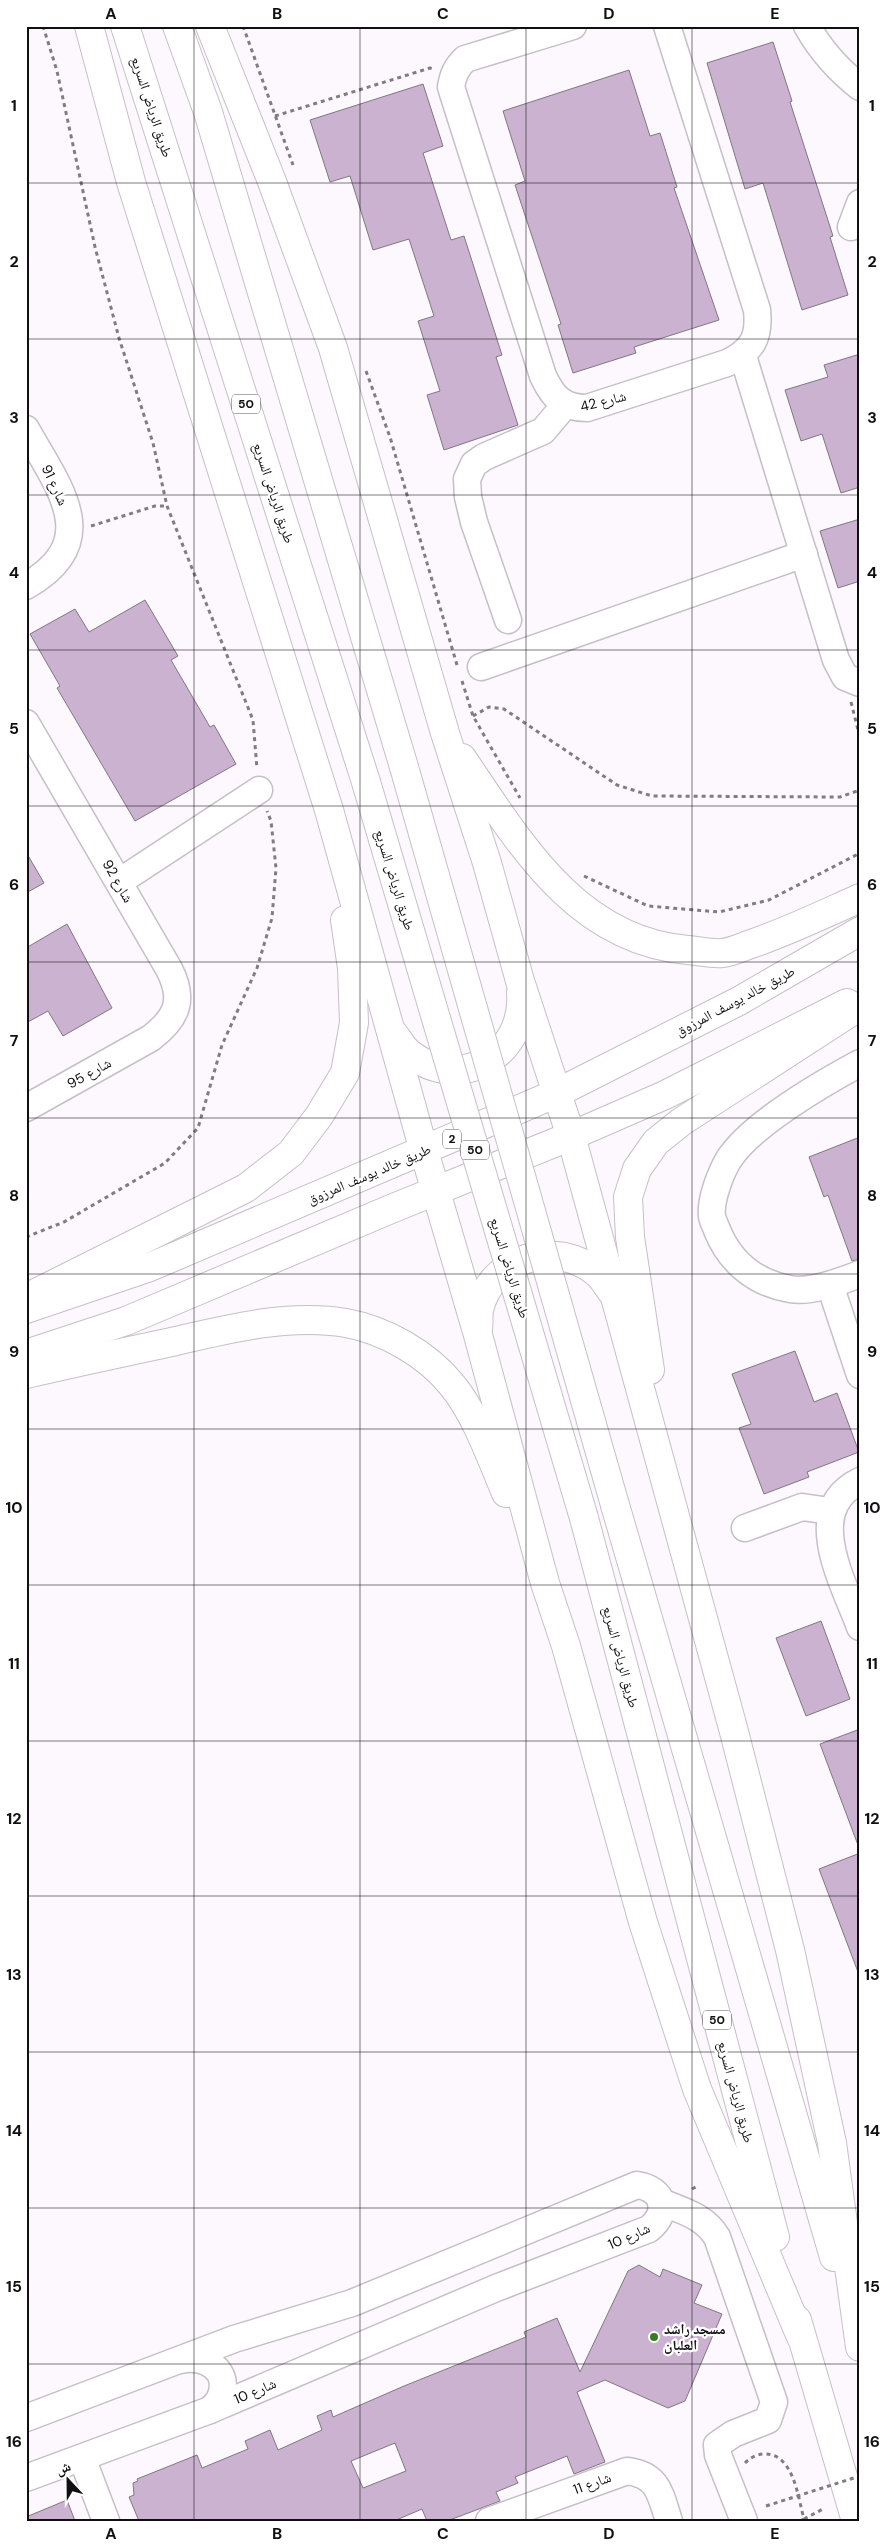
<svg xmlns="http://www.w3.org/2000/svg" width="886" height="2547" font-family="'DM Sans','Noto Naskh Arabic',sans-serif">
<rect width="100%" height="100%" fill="#fdf7fe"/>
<g fill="#cbb2d0" stroke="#7e7880" fill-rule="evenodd">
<path d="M773,42L792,101L790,102L833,236L830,237L848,295L802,310L763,183L745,189L707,63Z"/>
<path d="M629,70L650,136L660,133L677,187L674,188L719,320L634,347L636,353L573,373L558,325L561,324L515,185L525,181L503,111Z"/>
<path d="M423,84L443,146L423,153L451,240L464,236L502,355L496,357L518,425L444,450L427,395L440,391L418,321L434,316L409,239L373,250L350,176L330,182L310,120Z"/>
<path d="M860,354V487L841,493L822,434L801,441L785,390L828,377L824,365Z"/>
<path d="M860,519V581L838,588L820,531Z"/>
<path d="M145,600L178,656L171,660L210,727L214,725L236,764L135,821L57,688L60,686L30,634L75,609L89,632Z"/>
<path d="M26,852L44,883L26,893Z"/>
<path d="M67,924L112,1008L63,1036L48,1011L26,1023V948Z"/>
<path d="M860,1137V1259L852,1261L828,1195L824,1197L809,1157Z"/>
<path d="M795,1351L814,1402L837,1393L859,1452L807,1472L809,1477L764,1494L739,1428L751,1424L732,1374Z"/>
<path d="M821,1621L850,1699L806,1716L776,1638Z"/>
<path d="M860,1729V1845H858L820,1744Z"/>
<path d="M860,1853V1972H858L819,1869Z"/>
<path d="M639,2265L660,2277L663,2269L702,2285L694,2303L722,2314L685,2401L668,2408L605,2380L577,2392L605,2462L574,2474L567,2456L515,2477L518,2483L496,2492L500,2501L447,2521H427L422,2509L394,2521H139L129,2497L134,2495L133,2483L138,2481L137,2479L197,2455L202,2468L248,2449L245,2441L270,2430L278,2450L322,2430L317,2416L331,2410L333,2417L404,2386L526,2337L524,2332L557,2318L580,2372L628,2271ZM395,2443L406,2471L363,2488L351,2461Z"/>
<path d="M67,2500L75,2521H26V2517Z"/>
</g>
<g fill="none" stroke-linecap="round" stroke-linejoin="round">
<defs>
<g id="minor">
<path d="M573,26L465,59C456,68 453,75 451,87L543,376C553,397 562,408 587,408L727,363C752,351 760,338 757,310L667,26"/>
<path d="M807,26C821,51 837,69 860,87"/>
<path d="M851,227L860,203"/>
<path d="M743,356L836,660L845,677L860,683"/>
<path d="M26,429C58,487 105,541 26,586"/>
<path d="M508,620L474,522L468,497L467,479L474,464L484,457L543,431L565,405"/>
<path d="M481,667L804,554"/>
<path d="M26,723L169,969C185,1000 177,1018 151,1038L26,1108"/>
<path d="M119,882L259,790"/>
<path d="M860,1063C823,1083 752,1124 729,1159C721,1172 710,1200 712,1216C712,1220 716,1226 717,1230C730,1262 755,1283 790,1289C811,1293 841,1281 860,1274"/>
<path d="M830,1285L860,1375"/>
<path d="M860,1481C801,1510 844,1583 860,1627"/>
<path d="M745,1528L802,1507L830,1511"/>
<path d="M661,2202C683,2211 704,2216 717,2237L774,2402L768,2420L733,2434L717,2445L718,2455L744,2521"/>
<path d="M181,2360C205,2354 232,2371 220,2398C218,2403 213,2407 210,2410"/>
<path d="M26,2418L234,2339L352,2303L637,2185C664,2189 670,2212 649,2229L496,2288L210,2410L26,2478"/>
<path d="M82,2458L106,2521"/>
<path d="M489,2521L627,2471C659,2475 660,2494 669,2521"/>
</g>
<g id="major">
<path d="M26,1309L150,1267L557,1093L739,1001L860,931"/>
<path d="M26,1354L126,1321L391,1209L571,1136L665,1095L847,1003"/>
</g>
<g id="highway">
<path d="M89,26L131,182L329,810L424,1151L478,1335L545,1583L566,1646L643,1922L697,2089L801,2337"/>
<path d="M125,26L366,782"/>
<path d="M177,26L208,112L404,767"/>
<path d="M210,26L271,179L333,348L445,733L487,863L520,981L571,1136L733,1728L790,1950L832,2143L860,2347"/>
<path d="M462,758C519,842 576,941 688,950C699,951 712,954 722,953C732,952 742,947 751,944C789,931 824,914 860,898"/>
<path d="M393,1033C398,1039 403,1049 410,1054C461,1093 526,1055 521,992"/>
<path d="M26,1298L246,1188L291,1153L319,1116L345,1073L354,1023L352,968L345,920"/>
<path d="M478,1329C479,1323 478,1316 479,1310C491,1256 557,1239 597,1273C603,1278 607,1285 611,1291"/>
<path d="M650,1370L630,1237L628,1197L637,1169L656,1142L681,1122L860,1006"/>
<path d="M26,1374C73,1363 120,1353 167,1343C224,1330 287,1313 346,1323C385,1330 427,1354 452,1385C476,1414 491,1458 506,1493"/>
<path d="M615,1505L834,2257"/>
<path d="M584,1518L775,2237"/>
<path d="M797,2320L856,2521"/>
</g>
</defs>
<use href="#minor" stroke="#c6bfc7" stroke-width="29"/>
<use href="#major" stroke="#c6bfc7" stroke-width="30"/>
<use href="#highway" stroke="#c6bfc7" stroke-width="30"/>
<g stroke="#807c80" stroke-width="3" stroke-dasharray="4 4" stroke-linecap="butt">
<path d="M43,26L57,71L95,247L119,338L153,443L167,506L253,720L257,769"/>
<path d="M243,26L293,165"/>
<path d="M275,116L430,68L433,69"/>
<path d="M366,371L390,437L457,665"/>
<path d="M91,526L155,506H167"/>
<path d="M462,681L473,716L520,798"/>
<path d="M851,702L860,738"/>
<path d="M473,716L489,707L504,709L617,785L652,796L840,797L860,790"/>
<path d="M584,876L648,906L719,912L769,900L860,853"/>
<path d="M26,1237L64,1222L165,1163L198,1128L222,1045L257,968L272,918L276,868L271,821L267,811"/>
<path d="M692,2189L698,2186"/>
<path d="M745,2463C751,2457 757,2454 765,2454C794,2454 798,2498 804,2519L800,2521"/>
<path d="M804,2519L823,2509"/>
</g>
<use href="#minor" stroke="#fff" stroke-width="26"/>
<use href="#major" stroke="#fff" stroke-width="28"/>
<use href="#highway" stroke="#fff" stroke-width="28"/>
<defs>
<g id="highway-bridge">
<path d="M404,767L615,1505"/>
<path d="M366,782L584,1518"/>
</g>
</defs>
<use href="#highway-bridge" stroke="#c6bfc7" stroke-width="30" stroke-linecap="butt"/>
<path stroke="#807c80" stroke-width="3" stroke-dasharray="4 4" stroke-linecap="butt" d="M766,2506L860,2476"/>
<use href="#highway-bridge" stroke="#fff" stroke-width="28"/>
</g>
<path fill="none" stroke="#110f11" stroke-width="1" stroke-opacity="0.55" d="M194,26V2521M360,26V2521M526,26V2521M692,26V2521M26,183H860M26,339H860M26,495H860M26,650H860M26,806H860M26,962H860M26,1118H860M26,1274H860M26,1429H860M26,1585H860M26,1741H860M26,1896H860M26,2052H860M26,2208H860M26,2364H860"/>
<circle fill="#377c1e" stroke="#fff" stroke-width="2" cx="654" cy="2337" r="5"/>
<g text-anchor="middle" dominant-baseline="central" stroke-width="4.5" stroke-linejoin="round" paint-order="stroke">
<g fill="#fff" stroke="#585758" stroke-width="1">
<rect x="232" y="394.5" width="28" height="19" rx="4"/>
<rect x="443" y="1129.5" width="18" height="19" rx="4"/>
<rect x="461" y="1140.5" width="28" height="19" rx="4"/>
<rect x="703" y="2010.5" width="28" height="19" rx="4"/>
</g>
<g font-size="12" font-weight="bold" fill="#110f11">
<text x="246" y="404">50</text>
<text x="452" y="1139">2</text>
<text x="475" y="1150">50</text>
<text x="717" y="2020">50</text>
</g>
<g font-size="14" fill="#110f11" stroke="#fff">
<text transform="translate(152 107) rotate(72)">طريق الرياض السريع</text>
<text transform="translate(603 401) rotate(-14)">شارع 42</text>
<text transform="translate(55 485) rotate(65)">شارع 91</text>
<text transform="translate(274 493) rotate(72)">طريق الرياض السريع</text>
<text transform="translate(395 880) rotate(73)">طريق الرياض السريع</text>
<text transform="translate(118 881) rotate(60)">شارع 92</text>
<text transform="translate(735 1001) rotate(-28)">طريق خالد يوسف المرزوق</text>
<text transform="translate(89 1073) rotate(-29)">شارع 95</text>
<text transform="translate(369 1174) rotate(-23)">طريق خالد يوسف المرزوق</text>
<text transform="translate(510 1268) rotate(73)">طريق الرياض السريع</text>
<text transform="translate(621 1657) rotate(75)">طريق الرياض السريع</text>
<text transform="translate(736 2092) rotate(75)">طريق الرياض السريع</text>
<text transform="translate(629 2236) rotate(-24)">شارع 10</text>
<text transform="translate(255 2391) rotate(-23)">شارع 10</text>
<text transform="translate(592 2483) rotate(-20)">شارع 11</text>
</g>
<g font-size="14" font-weight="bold" fill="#110f11" stroke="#fff" text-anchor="start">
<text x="664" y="2329">مسجد راشد<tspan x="664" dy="16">العلبان</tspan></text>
</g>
</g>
<rect width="886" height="2547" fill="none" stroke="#ffffff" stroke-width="55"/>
<g transform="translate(68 2480) rotate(338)" stroke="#ffffff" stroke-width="4" paint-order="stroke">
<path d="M0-4L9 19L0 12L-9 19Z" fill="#110f11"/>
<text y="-8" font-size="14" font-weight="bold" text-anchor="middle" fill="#110f11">ش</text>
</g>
<rect x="28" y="28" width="830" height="2492" fill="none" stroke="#110f11" stroke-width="2"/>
<g font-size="16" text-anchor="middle" font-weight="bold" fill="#110f11">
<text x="111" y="19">A</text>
<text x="277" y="19">B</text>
<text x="443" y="19">C</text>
<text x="609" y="19">D</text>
<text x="775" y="19">E</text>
<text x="14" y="111">1</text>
<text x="872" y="111">1</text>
<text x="14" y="267">2</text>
<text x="872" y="267">2</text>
<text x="14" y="423">3</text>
<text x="872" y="423">3</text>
<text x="14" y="578">4</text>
<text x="872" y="578">4</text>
<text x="14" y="734">5</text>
<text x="872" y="734">5</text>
<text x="14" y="890">6</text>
<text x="872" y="890">6</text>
<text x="14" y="1046">7</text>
<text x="872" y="1046">7</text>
<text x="14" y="1201">8</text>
<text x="872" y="1201">8</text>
<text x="14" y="1357">9</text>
<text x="872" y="1357">9</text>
<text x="14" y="1513">10</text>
<text x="872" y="1513">10</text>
<text x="14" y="1669">11</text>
<text x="872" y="1669">11</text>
<text x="14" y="1824">12</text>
<text x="872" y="1824">12</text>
<text x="14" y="1980">13</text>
<text x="872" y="1980">13</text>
<text x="14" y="2136">14</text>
<text x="872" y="2136">14</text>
<text x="14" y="2292">15</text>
<text x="872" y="2292">15</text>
<text x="14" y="2447">16</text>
<text x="872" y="2447">16</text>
<text x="111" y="2539">A</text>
<text x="277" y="2539">B</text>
<text x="443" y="2539">C</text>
<text x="609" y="2539">D</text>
<text x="775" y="2539">E</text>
</g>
</svg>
